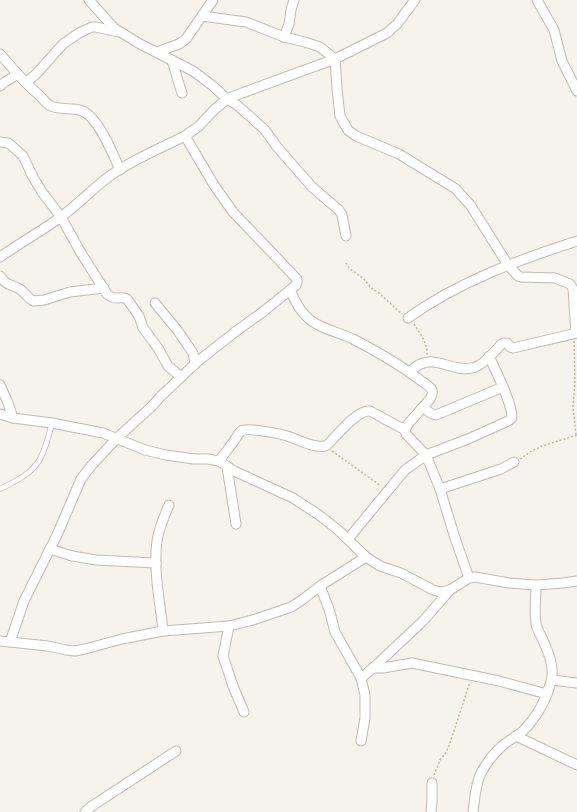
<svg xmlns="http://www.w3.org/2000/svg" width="577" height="812" font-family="Helvetica,sans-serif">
<rect width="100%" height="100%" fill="#f6f3ec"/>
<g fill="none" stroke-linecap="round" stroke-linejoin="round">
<defs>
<path id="service" d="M0,489C14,482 32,474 40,459C46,448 49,435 52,423"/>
<g id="minor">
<path d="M89,0L114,28L140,44L193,71L213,86L227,99L237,105L264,129L278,148L312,187L339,210L342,215L346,236"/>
<path d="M537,0L554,30L562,61L577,91"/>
<path d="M202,16L246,22L284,37L305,42L320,47L335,59L337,89L340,116L348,130L356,136L399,154L456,189L471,206L508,265L518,276L521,277L555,278L570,284L573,289L576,333"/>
<path d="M284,37L289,24L291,10L294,0"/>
<path d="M157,52L179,44L186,39L213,0"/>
<path d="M0,54C12,68 24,82 38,94C42,98 45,102 49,105C56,110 71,108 79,110C97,113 113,154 120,170"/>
<path d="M172,60L179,84L182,93"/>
<path d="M26,83L37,73L63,44L79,33L92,27H96L118,32"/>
<path d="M0,86L5,82L18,74"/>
<path d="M0,142L8,143L11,145L23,156L33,177L42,192L61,217L81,253L107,294C116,302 120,295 127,299L139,316L143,328L158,348L168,366L181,377"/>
<path d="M0,257C20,243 42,231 62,216C80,203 95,186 114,173C136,158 161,148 185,136L199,126L214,110L227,99L242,93L335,59L387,33L397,24L415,0"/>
<path d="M0,276C7,287 13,284 21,290C26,294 28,298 33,301L44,300L70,292L104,288"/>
<path d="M290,290C294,299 299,310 306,316C317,328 338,332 353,339C376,351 399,364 420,380C424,383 430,386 432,390C433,394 432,396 430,399L408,424L405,430L406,434L426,455L440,489L455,538L469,578"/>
<path d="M155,303L178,331L193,353L195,364"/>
<path d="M408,318C458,282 518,260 577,241"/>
<path d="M410,372C430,349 450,373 472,368C480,367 492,355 497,349C499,347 501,343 504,343C505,343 506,343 507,343L510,347L513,348L577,333"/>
<path d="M0,385L8,403L13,418"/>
<path d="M424,407C427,411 430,414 436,415L503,387"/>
<path d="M0,414L13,418L52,423L103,433L145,450L166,455L194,459H208L219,461L234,471L293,498L319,515L337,529L366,557L380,566L401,573L433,590L441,592L450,590L469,578L475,577L509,583L536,585L563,583L577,581"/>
<path d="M219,461C224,454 229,448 234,441C236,438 238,434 241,431C248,427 282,434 290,437C301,441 314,448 326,446C336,437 357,409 370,411L405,430"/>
<path d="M227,467L236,524"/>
<path d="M440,489L501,469L514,462"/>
<path d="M348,539L405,470L426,455L468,439L508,421L512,418C512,402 496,372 489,356"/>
<path d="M50,549L72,556L96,560L156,563"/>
<path d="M320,586L329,609L335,632L361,678L365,695V718L361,741"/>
<path d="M229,626L223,656L233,686L244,712"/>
<path d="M163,631C160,602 153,570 157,541C159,528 164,516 169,505"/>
<path d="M0,641L48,646L66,650L75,651L85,649L122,639L163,631L229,626L256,619L291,607L302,600L320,586L366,557"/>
<path d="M10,642L24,601L57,535L81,479L91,466L117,438L151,407L160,397L197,362L235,332L264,311L290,290L296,285L297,282V279L233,212L214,185L185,136"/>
<path d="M373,668H383L412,663L499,681L547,694"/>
<path d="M361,678L373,668L423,621L450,590"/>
<path d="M552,680L577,683"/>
<path d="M516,736L577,765"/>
<path d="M85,812L92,806L176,751"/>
<path d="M431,812L432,800V783"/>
<path d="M473,812C475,799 475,785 481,773C486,764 493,754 501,747C507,741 516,737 523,731C537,717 546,700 551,682C555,667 548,651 542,638C540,634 537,629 536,624C534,611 536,597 536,585"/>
</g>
</defs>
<use href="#service" stroke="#c2bbae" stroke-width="6"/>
<use href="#minor" stroke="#c2bbae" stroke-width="11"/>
<g stroke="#c4b79f" stroke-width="1.5" stroke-dasharray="2 2" stroke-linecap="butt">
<path d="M346,263L350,269L364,279L371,288L379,293L402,314"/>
<path d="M414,324C420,334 428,343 427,355"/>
<path d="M574,341L575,382L573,406L576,435"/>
<path d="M332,451L381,486"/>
<path d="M520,459L530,452L542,446L577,435"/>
<path d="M434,775L440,760L445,754L449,746L470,682"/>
</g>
<use href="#service" stroke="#fff" stroke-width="4.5"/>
<use href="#minor" stroke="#fff" stroke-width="9"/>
</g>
</svg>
